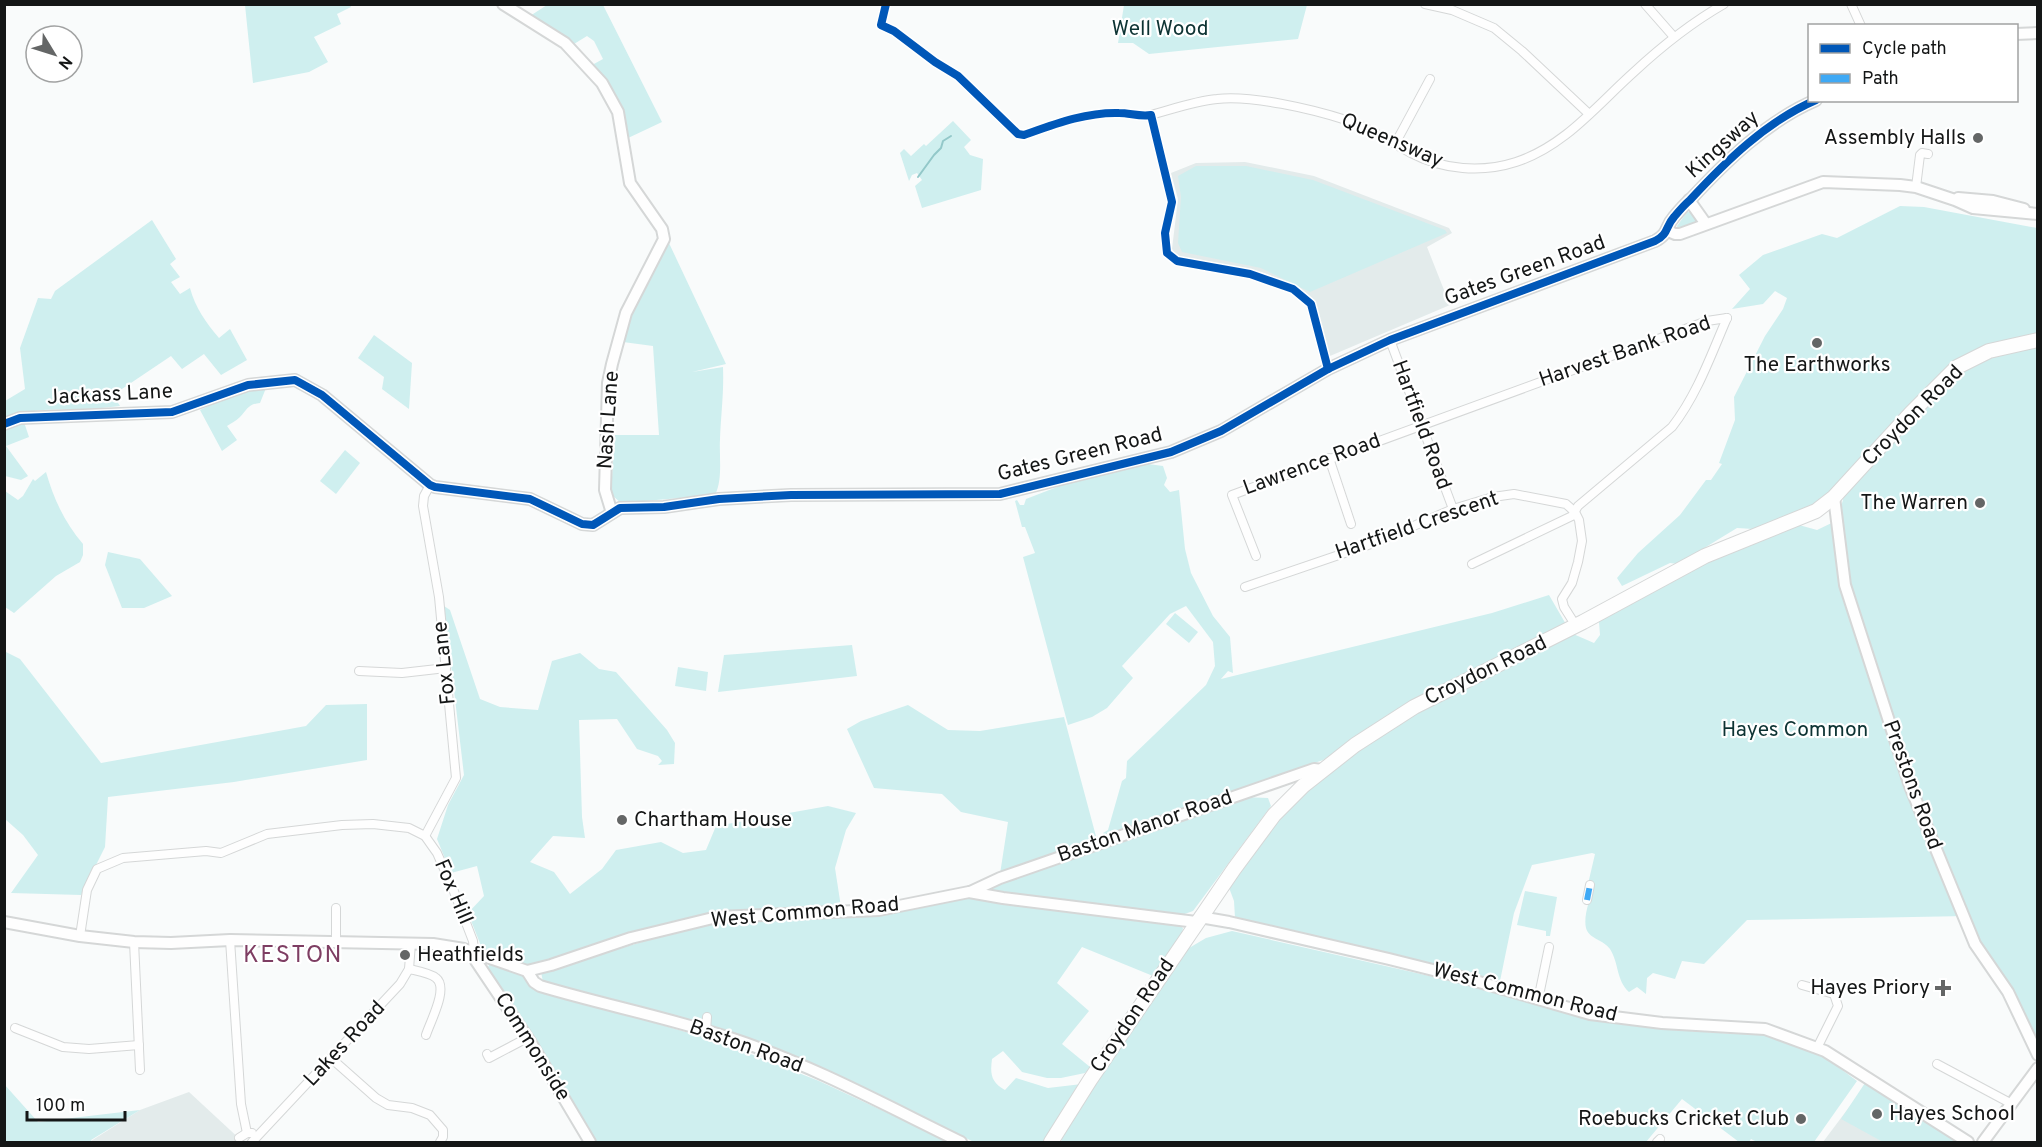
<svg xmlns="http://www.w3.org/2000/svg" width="2042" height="1147" font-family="Overpass,sans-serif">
<rect width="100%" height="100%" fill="#f9fbfb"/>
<g fill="#e3ebeb">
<path d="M1245,162L1314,176L1449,228L1452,233L1427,247L1450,305L1330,356L1306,293L1264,273L1178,257L1172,249L1178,199L1171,173L1196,163Z"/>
<path d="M1865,1086L1955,1142H1823Z"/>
<path d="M189,1092L243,1142H92L91,1141L140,1110Z"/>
</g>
<g fill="#cfefef">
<path d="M350,5L351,7L337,14L341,24L314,37L328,62L309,72L253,83L245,5Z"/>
<path d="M547,5H603L662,122L626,139C620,105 615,92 592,65L603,59L594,41L587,36L574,44L559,32L530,16Z"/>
<path d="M1124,5V4L1307,5L1298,39L1149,54L1133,43H1118Z"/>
<path d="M953,121L971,140L964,147L970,155L983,159L981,190L922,208L915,186L922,180L917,173L912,175L909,181L900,153L904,149L911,156L924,144L926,146Z"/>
<path d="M1196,166H1246L1313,180L1445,230L1447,233L1310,292L1261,268L1182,252L1178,243L1181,197L1178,176Z"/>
<path d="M1900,206L1924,207L2037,228V336L1955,364L1836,487L1811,508L1753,529L1737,528L1678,564L1670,563L1622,586L1617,578L1638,553L1680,515L1706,480H1711L1722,464L1719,463L1735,420L1734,397L1765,336L1783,309L1787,298L1775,291L1763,304L1732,309L1750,289L1739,275L1763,255L1822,234L1837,238Z"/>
<path d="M1687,212H1691L1700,223L1678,230L1677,226Z"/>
<path d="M152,220L176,259L170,264L180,277L171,282L180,294L190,288C195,307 206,323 219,338L230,329L247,360L221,375L204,354L182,369L171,356L113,395L120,406C108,407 95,409 83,409C52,411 34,406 5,420V401L25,389L20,348L38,298L51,299L55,291Z"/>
<path d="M668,241L726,364L692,372L723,367C724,393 721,414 720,439C719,457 723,479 715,495L621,503L613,496L611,491L615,435H659L653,346L623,342L631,313Z"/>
<path d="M374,335L412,363L409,409L382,389L384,377L358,358Z"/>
<path d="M2037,343V1043L1979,943L1967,916L1747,920L1704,964L1682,961L1675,979L1653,973L1647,978L1646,994L1637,987L1629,992C1616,980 1619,963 1610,949C1604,940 1589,939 1586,928C1583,915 1591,898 1593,885L1588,884L1595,854L1592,853L1532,865L1514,913L1500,981L1291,930L1235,918L1234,901L1228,885L1281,814L1301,793L1402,720L1571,633L1594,643L1600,635L1599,622L1604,615L1695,566L1799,525L1817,530L1842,518L1840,511L1845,492L1960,369L2001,350Z"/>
<path d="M266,388L260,403C248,404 247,410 240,417C236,421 231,423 227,426L237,440L222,451L200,410L244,389Z"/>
<path d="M24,422L29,437L6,446L28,476L21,480L5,476L4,427Z"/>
<path d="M345,450L360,463L336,494L320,481Z"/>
<path d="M1141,463L1163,466L1167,478L1164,485L1170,492L1179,490L1185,549L1191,573L1213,616L1230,637L1233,673L1228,671L1221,679L1492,613L1549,595L1567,626L1401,707L1323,760L1105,838L1103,833L1108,830L1122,781L1126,778L1127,761L1206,685L1215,666L1213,642L1186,606L1170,614L1122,666L1133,678L1107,708L1092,717L1068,725L1023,557L1035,553L1025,527H1022L1015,501L1017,500L1020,505H1024L1026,499L1057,487V484Z"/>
<path d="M46,472C54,500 65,523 83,544V555L80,562L56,576L14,613L5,607V491L18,500L23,496L33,479L35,481Z"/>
<path d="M108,552L140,559L172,596L144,608H122L105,565Z"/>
<path d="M444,606L450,610L480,699L500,707L538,710L552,661L580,653L599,669L616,672L667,730L675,743L674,764L658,765L662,761L658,756L637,749L617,719L579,720L582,817L585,838L553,836L530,862L554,872L570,894L602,869L616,850L661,842L683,853L706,850L716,826L828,806L856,813L846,830L835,868L841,907L716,913L560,959L527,966L483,951L468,913L484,896L477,866L451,873L437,839L448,805L464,775Z"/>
<path d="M1175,613L1198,632L1189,643L1166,624Z"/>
<path d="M852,645L857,676L718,692L724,655Z"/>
<path d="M4,651L20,659L101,763L306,726L326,705L367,704V760L234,782L108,797L105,847L81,895L11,893L38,855L23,835L5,819Z"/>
<path d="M678,667L708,672L706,691L675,686Z"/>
<path d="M908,705L948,730L980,731L1064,717L1097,840L1000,874L1008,822L961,812L942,794L874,788L847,729L861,721Z"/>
<path d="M1244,797L1268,798L1271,806L1193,911L1179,916L974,890Z"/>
<path d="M1525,891L1557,897L1550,936H1546V931L1517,925Z"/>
<path d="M952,898H974L1176,923L1183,928L1182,934L1153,976L1082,947L1057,983L1089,1011L1062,1044L1090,1067L1085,1073L1061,1078H1047L1022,1072L1003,1051L992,1059C990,1074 991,1082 1005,1090L1016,1078L1048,1088L1082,1084L1045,1142H974L866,1090L773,1049L543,982L541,972L679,931L718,922Z"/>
<path d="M1232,931L1447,980L1591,1019L1674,1030L1736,1034L1764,1033L1822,1055L1857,1081L1814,1142H1757L1751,1139L1749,1142H1739L1682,1099L1646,1142H1061L1064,1132L1151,998L1184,951L1206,938Z"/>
<path d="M494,963L522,974L527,982L535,988L720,1042L819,1081L950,1142H596L577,1109L487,969L489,965Z"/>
<path d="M1865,1083L1958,1142H1883L1841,1119Z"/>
<path d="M4,1084L38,1122L140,1110L91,1140L92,1142H5Z"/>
</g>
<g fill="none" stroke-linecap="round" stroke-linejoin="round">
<path stroke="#93c8c9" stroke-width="2" d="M918,177L934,155L941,148L943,141L951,136"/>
<defs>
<g id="street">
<path d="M1425,4L1452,10L1494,28L1522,51L1589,114"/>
<path d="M1645,4L1674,37"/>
<path d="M1851,4L1861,26"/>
<path d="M1151,115C1173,109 1195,101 1217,99C1252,95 1312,109 1346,120C1369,127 1390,142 1411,153C1443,170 1482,173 1516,162C1565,146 1597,105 1634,72C1662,46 1691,23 1724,4"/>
<path d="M1395,144L1430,79"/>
<path d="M1916,187L1920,155L1922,153L1928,154"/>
<path d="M1390,340L1453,509"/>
<path d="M1329,458L1351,524"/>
<path d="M1256,556L1232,495L1707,321L1727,318"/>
<path d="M1472,564L1572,516L1578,506L1672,427C1697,395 1711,355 1727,318"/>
<path d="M1245,587L1374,543L1453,509L1493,497L1514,494L1566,504L1575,512L1579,520L1582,541L1578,562L1572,583L1562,599L1564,607L1576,626"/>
<path d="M359,671L402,673L446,668"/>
<path d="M425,836L456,778L439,597L423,506L424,496L430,485"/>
<path d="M1587,900L1590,885"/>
<path d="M336,908V941"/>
<path d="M80,936L87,890L97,869L123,858L206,851L221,853L267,834L342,825L373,824L409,828L425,836L437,853L453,889L473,941L474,952"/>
<path d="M230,940L241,1104L247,1133"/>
<path d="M134,942L140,1070"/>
<path d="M409,969C417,971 430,973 436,978C449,988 430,1022 426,1035"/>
<path d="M1802,985L1834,994L1838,1006L1817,1048"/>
<path d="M1538,1000L1549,947"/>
<path d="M15,1028L63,1047L89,1049L139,1045"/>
<path d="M706,1031L707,1017"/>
<path d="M487,1054L489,1058L527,1038"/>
<path d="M332,1059L376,1098L388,1105L412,1108L430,1115L443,1130V1137L440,1142"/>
<path d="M1937,1064L2012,1104"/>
<path d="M239,1138L247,1133H252"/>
<path d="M252,1142L400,984L409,969L411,943"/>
<path d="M1657,1142L1660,1139"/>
</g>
<g id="secondary">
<path d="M503,4L565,43L602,83L618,112L630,183L662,229L664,239L626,313L612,364L608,383L605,490L612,513"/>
<path d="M2016,34L2038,33"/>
<path d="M1958,198L1993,201L2024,209"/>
<path d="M1689,200L1706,224"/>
<path d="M1668,231L1675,234H1680L1823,182L1900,185L1916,187L1955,200L1973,208L2038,214"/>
<path d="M4,424L20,418L172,412L248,385L295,380L322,395L430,485L435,487L530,499L582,524L593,525L620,508L664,507L719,499L791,495L1000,494L1171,452L1221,431L1328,369L1390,340L1655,241C1669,234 1665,227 1674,217C1679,211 1684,205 1690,200C1726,161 1767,121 1816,100"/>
<path d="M1834,497L1845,585L1910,786L1975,944L2008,992L2038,1055"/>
<path d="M970,892L1000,878L1314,769L1322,770"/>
<path d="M1200,917L1229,922L1389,959L1465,978L1590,1014L1662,1023L1765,1029L1825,1051L1968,1142"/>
<path d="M4,922L80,936L134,942L171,943L230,940L433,944L464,949L527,971"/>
<path d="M474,952L476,961L531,1043L590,1142"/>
<path d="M527,971L551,965L631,938L717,917L879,910L969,892L1003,898L1196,922"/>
<path d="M527,971L534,982L540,986C604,1005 670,1018 733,1039C812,1065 887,1106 961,1142"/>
<path d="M1983,1142L2038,1068"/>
</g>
<path id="highway" d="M1051,1142L1090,1080L1234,869L1274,815L1303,786L1355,745L1414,707L1583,622L1705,556L1816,511L1834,497L1911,413L1957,367L1989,351L2038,340"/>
</defs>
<use href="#street" stroke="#d5d7d7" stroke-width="10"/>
<use href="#secondary" stroke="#d5d7d7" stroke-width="14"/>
<use href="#highway" stroke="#d5d7d7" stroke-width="16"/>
<use href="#street" stroke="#fefefe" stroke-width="8"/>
<use href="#secondary" stroke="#fefefe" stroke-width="10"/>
<use href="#highway" stroke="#fefefe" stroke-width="14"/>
<path stroke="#3fa9f5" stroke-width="6" stroke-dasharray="12 6" stroke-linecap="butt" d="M1587,900L1590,885"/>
<defs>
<g id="cycleway">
<path d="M886,4L881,25L894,31L935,62L958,76L1018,134L1024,135C1055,124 1086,112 1119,113C1130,113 1140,117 1151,115L1172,202L1165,233L1167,253L1177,261L1250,274L1293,289L1311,304L1328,369"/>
<path d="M4,424L20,418L172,412L248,385L295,380L322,395L430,485L435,487L530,499L582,524L593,525L620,508L664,507L719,499L791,495L1000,494L1171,452L1221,431L1328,369L1390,340L1655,241C1669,234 1665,227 1674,217C1679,211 1684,205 1690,200C1726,161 1767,121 1816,100"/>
</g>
</defs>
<use href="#cycleway" stroke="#fff" stroke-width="11"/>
<use href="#cycleway" stroke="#0057b8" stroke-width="8"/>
</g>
<g fill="#646666" stroke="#fff" stroke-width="2">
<circle cx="1978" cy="138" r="6"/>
<circle cx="1817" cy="343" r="6"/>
<circle cx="1980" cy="503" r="6"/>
<circle cx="622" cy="820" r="6"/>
<circle cx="405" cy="955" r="6"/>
<path d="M1940 979h6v6h6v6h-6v6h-6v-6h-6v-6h6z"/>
<circle cx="1877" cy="1114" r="6"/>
<circle cx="1801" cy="1119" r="6"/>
</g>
<g text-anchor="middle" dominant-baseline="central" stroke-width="4.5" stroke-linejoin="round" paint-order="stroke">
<g font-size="21" fill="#0d3333" stroke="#fff">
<text x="1160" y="29">Well Wood</text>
<text x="1795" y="730">Hayes Common</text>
</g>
<g font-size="21" fill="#141616" stroke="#fff" text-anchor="end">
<text x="1966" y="138">Assembly Halls</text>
<text x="1817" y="365" text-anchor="middle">The Earthworks</text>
<text x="1968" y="503">The Warren</text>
<text x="634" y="820" text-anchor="start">Chartham House</text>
<text x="417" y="955" text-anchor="start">Heathfields</text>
<text x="1930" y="988">Hayes Priory</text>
<text x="1889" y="1114" text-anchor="start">Hayes School</text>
<text x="1789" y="1119">Roebucks Cricket Club</text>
</g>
<g font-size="21" fill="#141616" stroke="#fff">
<text transform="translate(1392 141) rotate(23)">Queensway</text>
<text transform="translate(1723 145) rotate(-42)">Kingsway</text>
<text transform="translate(1525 271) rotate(-20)">Gates Green Road</text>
<text transform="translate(1625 352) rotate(-19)">Harvest Bank Road</text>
<text transform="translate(110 395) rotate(-3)">Jackass Lane</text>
<text transform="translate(1913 416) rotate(-45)">Croydon Road</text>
<text transform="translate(609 420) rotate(-86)">Nash Lane</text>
<text transform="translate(1421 425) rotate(70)">Hartfield Road</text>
<text transform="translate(1080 455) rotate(-14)">Gates Green Road</text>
<text transform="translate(1312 465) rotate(-20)">Lawrence Road</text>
<text transform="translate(1417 526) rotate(-19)">Hartfield Crescent</text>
<text transform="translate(445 663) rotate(-96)">Fox Lane</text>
<text transform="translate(1486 671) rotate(-26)">Croydon Road</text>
<text transform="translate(1912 785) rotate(70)">Prestons Road</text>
<text transform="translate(1145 827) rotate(-19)">Baston Manor Road</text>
<text transform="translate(453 892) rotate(67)">Fox Hill</text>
<text transform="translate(805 913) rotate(-5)">West Common Road</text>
<text transform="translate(1525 993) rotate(14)">West Common Road</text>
<text transform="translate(1133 1016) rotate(-56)">Croydon Road</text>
<text transform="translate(345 1044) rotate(-47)">Lakes Road</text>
<text transform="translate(532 1047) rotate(58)">Commonside</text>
<text transform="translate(746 1047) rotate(20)">Baston Road</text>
</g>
<g font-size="24" letter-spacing="1.5" fill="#7e3e63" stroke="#fff">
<text x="293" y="956">KESTON</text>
</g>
</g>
<rect width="2042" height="1147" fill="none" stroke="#141616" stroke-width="12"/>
<rect x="1808" y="24" width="210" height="78" fill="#ffffff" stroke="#a1a2a2" stroke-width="1.5"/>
<rect x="1820" y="44" width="30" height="9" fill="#0057b8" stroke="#a1a2a2" stroke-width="1.5"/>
<text x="1862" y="54" font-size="18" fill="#141616">Cycle path</text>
<rect x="1820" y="74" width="30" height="9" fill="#3fa9f5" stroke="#a1a2a2" stroke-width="1.5"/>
<text x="1862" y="84" font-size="18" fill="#141616">Path</text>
<g transform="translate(54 54) rotate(128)"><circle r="28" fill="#ffffff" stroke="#a1a2a2" stroke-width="1.5"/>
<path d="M0-4.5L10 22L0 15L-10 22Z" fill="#646666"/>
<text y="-9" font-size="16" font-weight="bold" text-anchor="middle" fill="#141616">N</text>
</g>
<path d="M27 1111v9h98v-9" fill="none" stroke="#141616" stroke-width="3"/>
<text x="36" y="1111" font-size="18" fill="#141616" stroke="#ffffff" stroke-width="4.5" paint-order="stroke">100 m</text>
</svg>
